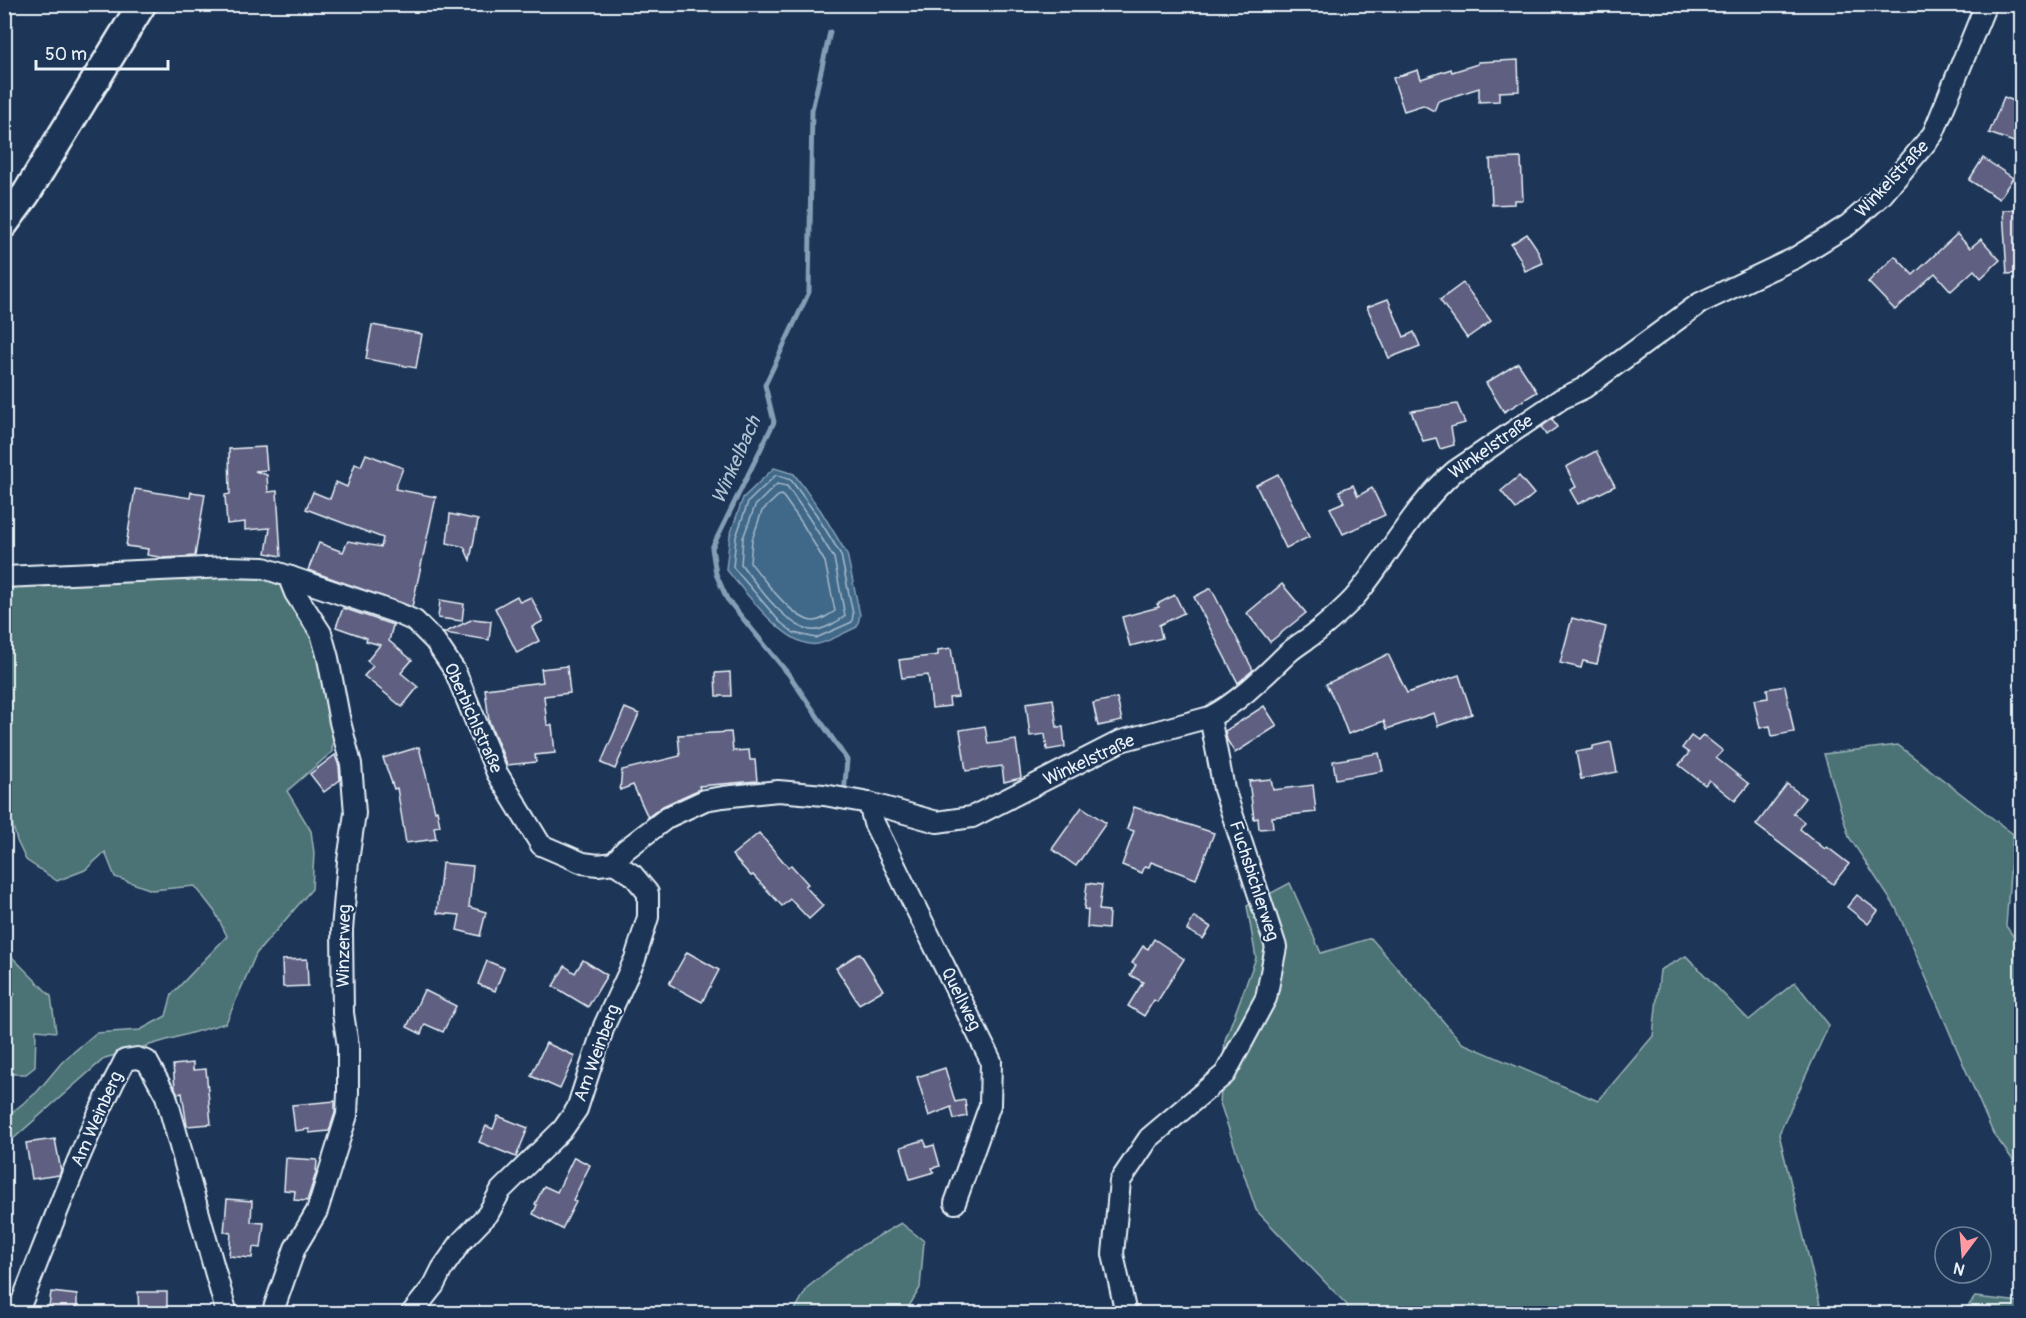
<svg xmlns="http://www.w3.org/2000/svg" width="2026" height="1318" font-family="Pangolin,sans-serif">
<rect width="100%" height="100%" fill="#1d3557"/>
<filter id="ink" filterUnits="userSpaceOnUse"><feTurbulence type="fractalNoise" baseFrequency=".0167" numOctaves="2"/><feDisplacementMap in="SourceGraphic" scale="12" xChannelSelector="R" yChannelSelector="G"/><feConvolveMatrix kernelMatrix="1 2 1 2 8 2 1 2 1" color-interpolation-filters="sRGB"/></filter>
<g filter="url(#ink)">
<g fill="#4c7376" stroke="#9ab2b7" stroke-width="1.5">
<path d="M275,575L328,639L334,716L332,752L287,791L311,831L314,853L312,889L256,954L226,1023L105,1058L5,1146V1118L37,1092L63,1061L96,1033L140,1030L166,1016L172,994L227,936L215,912L195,886L152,890L115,877L105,852L85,870L57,881L26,860L17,841L10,815L5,827V582Z"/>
<path d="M1898,745L2013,834L2006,926L2021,947V1171L1993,1133L1896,908L1849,837L1824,754Z"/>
<path d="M1290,883L1321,953L1371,938L1462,1043L1598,1101L1653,1036L1660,970L1686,956L1749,1020L1795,982L1829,1025L1779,1134L1822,1313H1349L1347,1305L1256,1210L1220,1103L1225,1040L1256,958L1247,906Z"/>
<path d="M5,950L51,996L56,1032L36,1030L35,1067L26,1074H8L9,1083L5,1088V1047H8L5,1043V1004L15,994L5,987Z"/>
<path d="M901,1223L924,1241L920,1288L905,1313H793L808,1287L854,1250Z"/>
<path d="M1975,1297L2021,1302V1313H1963Z"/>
</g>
<path fill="#416788" stroke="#849eb5" stroke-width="1.5" d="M774,468L794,474L821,511L847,554L860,615L857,627C845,632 831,641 818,644C787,650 744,590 726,569L730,535L743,498Z"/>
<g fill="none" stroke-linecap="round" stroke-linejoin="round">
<g stroke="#a5bacb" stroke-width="1.5">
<path d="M776,475L791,480L816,514L841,555L853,614L852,622L816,638L794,633L780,622L733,567L736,537L748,502Z"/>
<path d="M777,484L787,486L809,518L834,558L845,616C839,621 825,629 816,630C791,634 754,582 741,564L743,538L755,506Z"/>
<path d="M782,495L802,523L825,562L835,611C831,614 821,620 815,621C795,623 761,576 750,562L752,540L762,511L778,496Z"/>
</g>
<path stroke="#849eb5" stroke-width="5" d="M830,32L812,110L809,292L765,385L774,422L712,548L716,574L727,599L790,676L847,760L844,795"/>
</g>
<g fill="#5f5f81" stroke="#e8f1f8" stroke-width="1.5">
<path d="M1518,60L1519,91L1499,92V101L1479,102V88L1438,101L1434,111L1423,105L1404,111L1393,78L1418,70L1421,79L1451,69L1452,72L1478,64V62Z"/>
<path d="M2004,97L2022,104V145L1989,133Z"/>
<path d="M1521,158L1523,200H1514V204L1492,205L1490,159Z"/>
<path d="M1983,158L2013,178L1999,199L1969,180Z"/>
<path d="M2022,209V273L2007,274L2003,210Z"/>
<path d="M1527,234L1536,247L1543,263L1525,271L1520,258L1511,244Z"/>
<path d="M1957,234L1970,248L1981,239L2000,260L1981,278L1974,270L1951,291L1935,273L1895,310L1868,282L1895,256L1913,275Z"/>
<path d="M1463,283L1491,321L1467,338L1440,300Z"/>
<path d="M1388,299L1404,337L1414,332L1420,346L1389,358L1367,307Z"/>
<path d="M372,325L422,334L416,368L366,359Z"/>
<path d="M1518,363L1537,392L1504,412L1486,383Z"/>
<path d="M1457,404L1465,423L1451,427L1454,445L1440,449L1436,438L1423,441L1411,411Z"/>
<path d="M1552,419L1557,427L1546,435L1541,427Z"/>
<path d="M265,447L267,470L255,471L267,475L268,492L277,491L281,556L266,553L270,528L245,530V522L227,524L225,495L230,494L229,449Z"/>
<path d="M1596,451L1615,486L1578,504L1570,490L1576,487L1566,467Z"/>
<path d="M366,454L403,468L395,489L436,497L412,607L308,570L319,543L343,552L348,541L381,547L383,538L306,509L313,492L330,499L336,482L347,487L355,464L361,466Z"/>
<path d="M1278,474L1309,537L1286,548L1256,485Z"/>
<path d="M1519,476L1534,494L1516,509L1501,491Z"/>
<path d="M1353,485L1358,496L1372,488L1385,515L1343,534L1330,508L1344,502L1339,491Z"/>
<path d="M135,489L190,498L191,492L205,494L195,556L165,558L147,555L148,549L126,546Z"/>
<path d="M450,514L478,520L470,560L464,547L447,543Z"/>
<path d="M1282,584L1306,613L1270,642L1247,613Z"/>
<path d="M1211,588L1253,670L1238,683L1194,597Z"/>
<path d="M1175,595L1184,613L1159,625L1162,638L1130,646L1122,617L1159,607L1157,604Z"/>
<path d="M517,596L520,602L531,597L543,621L532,627L539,641L517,653L495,608Z"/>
<path d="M440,600L464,604L462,621L438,618Z"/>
<path d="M343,608L393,625L389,641L412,660L401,673L418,687L402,707L364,676L373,666L367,661L380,645L366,641L367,638L336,627Z"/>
<path d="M1572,618L1606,627L1597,664L1583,661L1581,668L1560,663Z"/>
<path d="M473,619L491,621L489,640L444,633Z"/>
<path d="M951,648L958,697L949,698L950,706L932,708L928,675L902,678L899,660L938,655V650Z"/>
<path d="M1388,654L1407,693L1459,675L1472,714L1438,726L1434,713L1387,729L1384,721L1348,734L1337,705L1326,684Z"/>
<path d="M567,666L570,693L544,696L547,725H552L555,753L535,755L536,762L507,765L489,721L485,689L543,682L541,669Z"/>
<path d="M730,672L731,696H716L715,673Z"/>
<path d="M1785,686L1794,732L1772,736L1770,726L1760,728L1754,700L1768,698L1767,689Z"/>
<path d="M1117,698L1122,721L1098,726L1093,703Z"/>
<path d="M1053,699L1057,727H1063L1065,747L1047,750L1045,734L1030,736L1026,703Z"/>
<path d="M1264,706L1277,726L1235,753L1227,740L1225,731Z"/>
<path d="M625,708L639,714L615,769L601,763Z"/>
<path d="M985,726L988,744L1016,740L1021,778L1004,782L1002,766L966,771L960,730Z"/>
<path d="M731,732L733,751L749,750L750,760H755L757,781L699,786L700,789L663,806L648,817L633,785L620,790L622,770L680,756L678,735Z"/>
<path d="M1703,735L1723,751L1716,758L1749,784L1735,801L1709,780L1705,785L1679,765L1689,753L1682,748L1691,736L1698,741Z"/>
<path d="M1611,742L1617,772L1581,779L1576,752L1593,749V746Z"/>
<path d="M419,747L435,811L437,810L440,826L434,827L436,839L406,843L397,788L394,789L383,758Z"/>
<path d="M1379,753L1383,771L1336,779L1333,761Z"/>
<path d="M335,755L339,766L340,780L324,792L310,774Z"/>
<path d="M1271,779L1273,790L1313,785L1316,812L1272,817L1273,828L1259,829L1258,818L1254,819L1249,781Z"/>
<path d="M1787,784L1805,798L1793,813L1804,822L1800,829L1825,849L1827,847L1849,864L1833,884L1756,825Z"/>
<path d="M1082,807L1106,823L1076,866L1052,849Z"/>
<path d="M1134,807L1214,833L1196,879L1151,862L1149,867L1145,866L1142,873L1122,865L1134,831L1127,829Z"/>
<path d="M759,833L788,867L791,865L808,884L805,886L823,906L809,919L790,899L782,906L753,875L751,876L732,855Z"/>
<path d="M442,863L473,866L469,907L486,912L480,936L457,930L460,915L437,913Z"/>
<path d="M1087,883L1102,885L1099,910L1109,911L1108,929L1087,927L1088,910L1084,909Z"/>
<path d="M1857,895L1878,911L1868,924L1847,907Z"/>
<path d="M1194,917L1211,927L1203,939L1187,930Z"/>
<path d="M1154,939L1184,959L1157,1002L1154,1000L1144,1016L1128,1006L1143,982L1130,975L1136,965L1132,963L1143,946L1148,949Z"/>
<path d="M687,952L719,970L702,1002L669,984Z"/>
<path d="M860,953L883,990L859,1004L836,968Z"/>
<path d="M307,959L308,986L283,987L282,960Z"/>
<path d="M583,960L607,975L588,1007L553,986L565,966L575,973Z"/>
<path d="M487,961L504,968L495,991L478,984Z"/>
<path d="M424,990L456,1006L443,1032L425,1024L421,1034L407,1027Z"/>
<path d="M546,1043L575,1056L560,1089L531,1076Z"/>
<path d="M193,1063V1070L206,1069L211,1124L187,1126L182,1093L178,1094L175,1088L173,1065Z"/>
<path d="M945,1068L955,1102L965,1100L967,1116L954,1119L951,1107L929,1116L917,1077Z"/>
<path d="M335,1101V1113L329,1131L309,1133V1129L295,1131L292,1105Z"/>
<path d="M498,1116L528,1128L516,1157L479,1142L486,1126L493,1129Z"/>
<path d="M55,1139L61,1171L59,1175L32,1179L26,1143Z"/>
<path d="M924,1140L927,1147L934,1145L940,1166L932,1168L934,1172L910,1179L901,1147Z"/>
<path d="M574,1157L590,1165L573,1200L576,1202L562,1229L533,1214L537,1205L535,1204L544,1186L557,1192Z"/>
<path d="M286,1158L317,1160L316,1173L307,1201L294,1200L295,1191L284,1190Z"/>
<path d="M227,1199L252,1201L251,1222L264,1223L261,1248L253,1247L252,1258L229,1256L231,1233L224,1232Z"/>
<path d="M51,1292L77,1295V1314H48Z"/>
<path d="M138,1292H167V1314H139Z"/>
</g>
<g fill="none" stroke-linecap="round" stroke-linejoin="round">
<defs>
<g id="street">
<path d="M4,577L227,567L264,568L397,613L415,621L435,641L455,671L497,773L541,845L583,863L598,865L614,863"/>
<path d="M869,803L874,823L991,1061L990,1105L955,1203"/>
<path d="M614,863L625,850L668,817L705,800L723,797L778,791L824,795L869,803L937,822L972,817L1121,741L1210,717C1240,701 1263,677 1288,653C1297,645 1308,639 1318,631C1330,621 1344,609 1355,597C1389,556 1414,506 1455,471L1561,399L1584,388L1700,303L1795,258L1848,225L1882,195L1933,134L1986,4"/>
<path d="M17,1314C51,1229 82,1141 125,1060L137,1058L147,1061L166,1096L227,1314"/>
<path d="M272,1314L295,1248L317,1211L347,1115L348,1092V1046L343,1013L342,930L348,861L355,813L351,764L340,722L328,658L321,633L295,593L291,583V577"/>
<path d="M411,1314L434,1285L442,1269L461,1242L488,1214L501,1190L563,1129L577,1109L604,1026L635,959L648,917V893L633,875L614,863"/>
<path d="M1126,1314L1113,1254L1120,1181L1149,1138L1225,1074L1266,998L1276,947L1224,789L1210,717"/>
</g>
<path id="secondary" d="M4,224L26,194L142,4"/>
</defs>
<use href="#street" stroke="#e8f1f8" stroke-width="24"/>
<use href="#secondary" stroke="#e8f1f8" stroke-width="32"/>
<use href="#street" stroke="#1d3557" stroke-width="20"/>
<use href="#secondary" stroke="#1d3557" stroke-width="27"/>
</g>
</g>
<g text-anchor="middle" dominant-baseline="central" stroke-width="4.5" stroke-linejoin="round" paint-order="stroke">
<g font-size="18" fill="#e8f1f8" stroke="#1d3557">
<text transform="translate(1892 179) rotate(-47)">Winkelstraße</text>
<text transform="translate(1491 447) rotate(-35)">Winkelstraße</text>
<text transform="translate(473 718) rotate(66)">Oberbichlstraße</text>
<text transform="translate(1089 760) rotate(-25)">Winkelstraße</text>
<text transform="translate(1254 881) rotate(72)">Fuchsbichlerweg</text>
<text transform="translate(344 946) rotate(-89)">Winzerweg</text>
<text transform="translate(961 999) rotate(64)">Quellweg</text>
<text transform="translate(597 1053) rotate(-70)">Am Weinberg</text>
<text transform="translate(97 1119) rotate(-66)">Am Weinberg</text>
</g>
<g font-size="20" font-style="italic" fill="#aec1d1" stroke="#1d3557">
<text transform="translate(736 460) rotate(-66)">Winkelbach</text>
</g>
</g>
<rect width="2026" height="1318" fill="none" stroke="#1d3557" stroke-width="24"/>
<rect x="12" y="12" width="2002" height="1294" fill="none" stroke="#e8f1f8" stroke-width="2" filter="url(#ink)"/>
<g transform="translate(1963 1255) rotate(196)"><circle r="28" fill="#1d3557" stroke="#6e8097" stroke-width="1.5"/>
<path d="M0-4.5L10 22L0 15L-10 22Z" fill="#ff9aa2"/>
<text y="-9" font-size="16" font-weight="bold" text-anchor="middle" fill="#e8f1f8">N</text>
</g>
<path d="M36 60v9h132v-9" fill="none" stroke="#e8f1f8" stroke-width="3"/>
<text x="45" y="60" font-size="18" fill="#e8f1f8" stroke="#1d3557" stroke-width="4.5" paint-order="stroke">50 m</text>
</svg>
